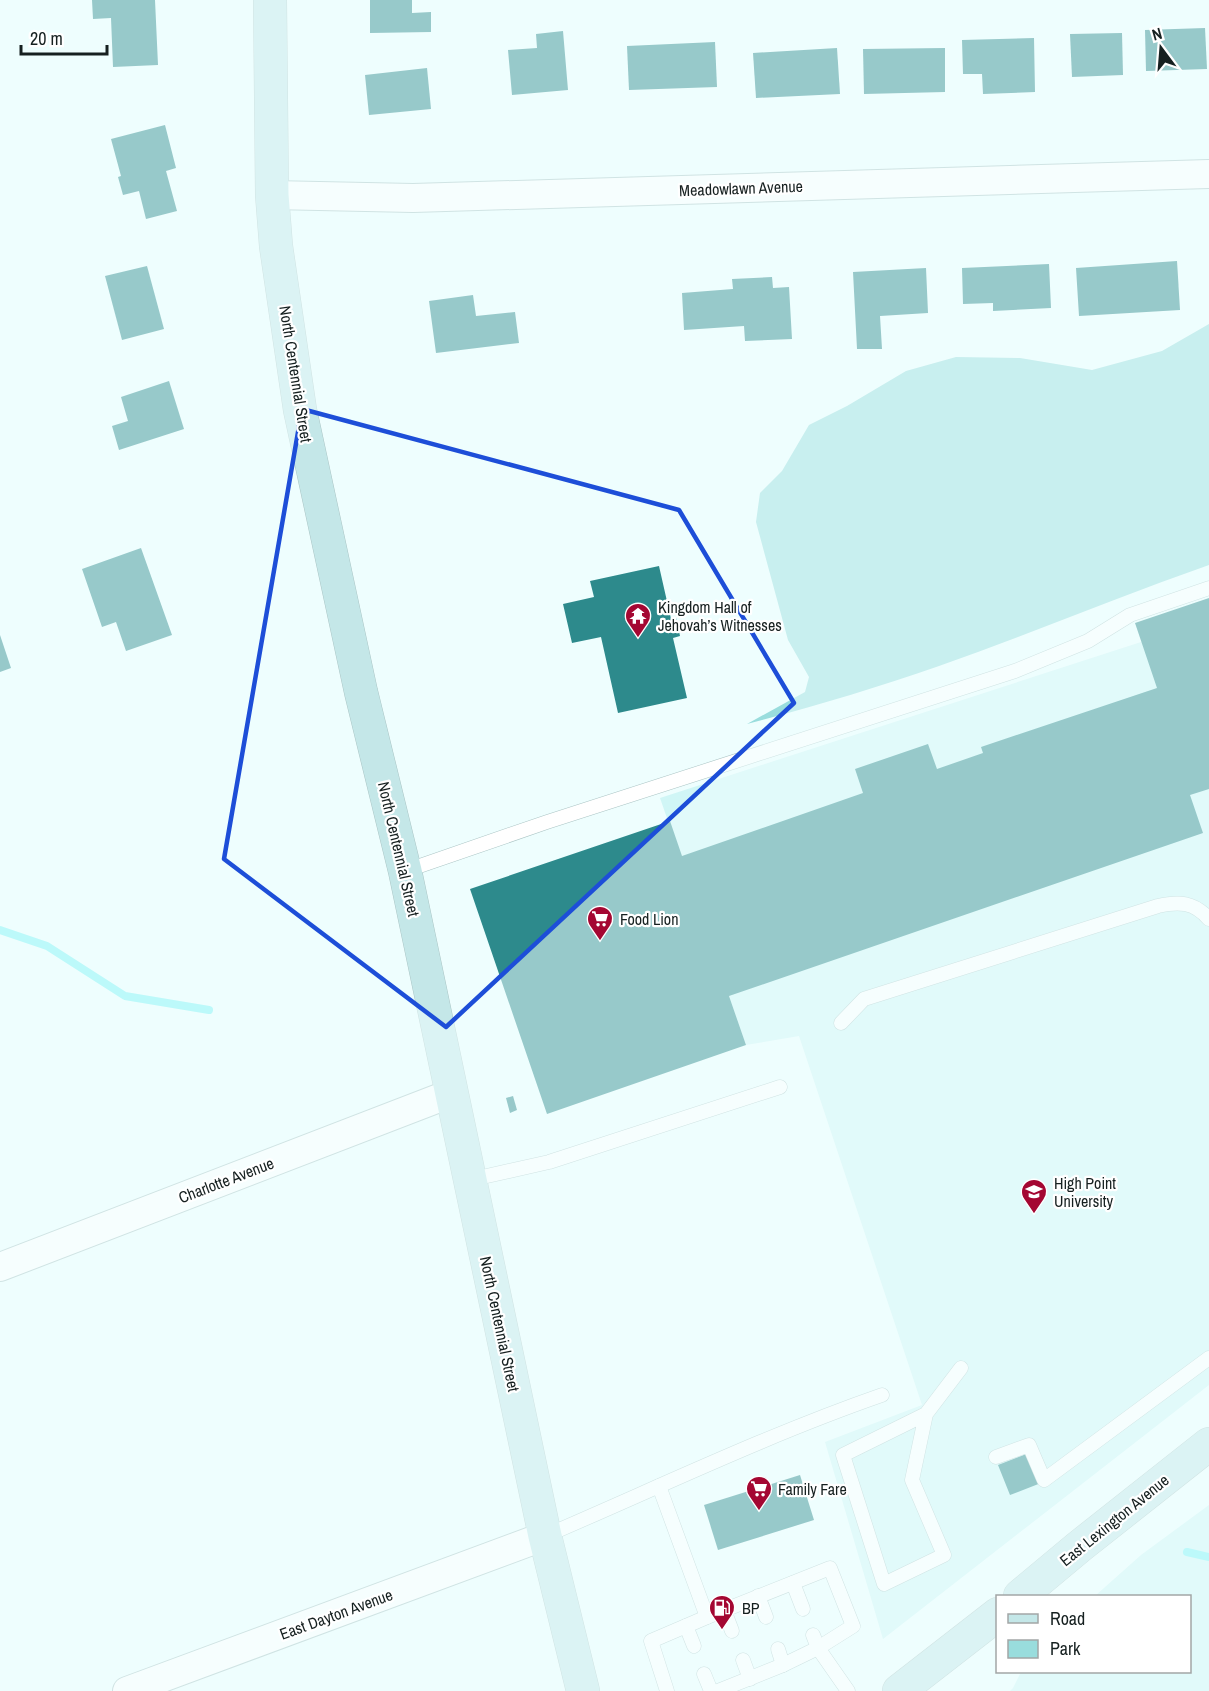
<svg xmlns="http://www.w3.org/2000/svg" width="1209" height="1691" font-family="'Archivo Narrow',sans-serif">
<rect width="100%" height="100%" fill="#eefefe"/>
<g fill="#d0f6f6">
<path d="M1209,620V1385L883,1639L825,1442L922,1405L799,1036L746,1045L660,798Z"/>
<path d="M1209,1505V1691H1010L1013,1688L1021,1672H1190V1596H1095L1141,1555Z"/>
</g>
<path fill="#9dd" d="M1209,324V565C1118,597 1030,634 939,666C876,688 812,707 747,724L805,692L809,677L788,640L756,522L760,493L782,471L809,425L847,406L906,371L956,357L1020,358L1092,370L1162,351Z"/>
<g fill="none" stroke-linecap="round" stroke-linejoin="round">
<g stroke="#7ff4f6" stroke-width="8">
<path d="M0,930L47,946L125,996L209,1010"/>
<path d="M1187,1552L1209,1557"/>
</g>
</g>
<g fill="#2d8a8c">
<path d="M92,0H155L158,65L113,67L111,18L93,19Z"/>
<path d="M370,0H412V13L431,12V32L370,33Z"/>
<path d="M1205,28L1207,69L1146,71L1145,30Z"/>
<path d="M563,31L568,90L512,95L508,50L537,48L536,34Z"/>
<path d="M1122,33L1123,75L1072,77L1070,34Z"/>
<path d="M1034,38L1035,92L983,94L982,74H963L962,40Z"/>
<path d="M715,42L717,87L629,90L627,46Z"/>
<path d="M837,48L840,94L756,98L753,53Z"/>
<path d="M945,48V92L864,94L863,49Z"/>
<path d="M427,68L431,109L369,115L365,75Z"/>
<path d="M165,125L176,168L166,171L177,211L146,219L139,191L123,195L118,177L121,176L111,139Z"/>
<path d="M1177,261L1180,310L1079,316L1076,268Z"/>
<path d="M1049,264L1051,308L993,311V303L963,304L962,268Z"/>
<path d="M147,266L164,329L122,340L105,276Z"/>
<path d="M926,268L928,313L880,316L882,349H857L853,272Z"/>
<path d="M772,277L773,288L789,287L792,339L745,341L744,326L684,330L682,293L733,289L732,279Z"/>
<path d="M473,295L476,316L515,312L519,343L436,353L429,301Z"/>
<path d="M169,381L184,429L119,450L112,426L128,421L121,397Z"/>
<path d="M141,548L172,635L126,651L116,622L102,627L82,569Z"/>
<path d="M659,566L671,619L676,618L680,636L673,638L687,698L618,713L601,637L572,643L563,604L594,597L590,581Z"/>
<path d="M1209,598V789L1190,795L1203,833L729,996L746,1045L547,1114L470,889L670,821L682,856L863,793L855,769L928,744L937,769L983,753L981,747L1157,688L1135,623Z"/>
<path d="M0,635L11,668L0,672Z"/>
<path d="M513,1096L517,1110L510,1113L506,1098Z"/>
<path d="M1029,1453L1041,1483L1010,1495L998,1465Z"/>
<path d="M800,1475L814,1520L718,1550L704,1505Z"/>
</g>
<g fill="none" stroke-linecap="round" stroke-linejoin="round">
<defs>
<g id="service">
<path d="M405,871L547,822L1015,671L1088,641L1130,615L1209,588"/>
<path d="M841,1023L864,999L1158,906C1179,901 1194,902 1209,919"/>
<path d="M469,1180L549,1162L780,1087"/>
<path d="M926,1414L843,1455L884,1584L944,1555L912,1480L926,1414L961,1368"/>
<path d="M996,1457L1029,1445L1044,1480L1209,1358"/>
<path d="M659,1486L707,1617L830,1568L853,1626L818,1648L848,1691"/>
<path d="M545,1536C657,1488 767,1435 882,1395"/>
<path d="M793,1583L803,1609"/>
<path d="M758,1596L766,1617"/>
<path d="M724,1610L732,1631"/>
<path d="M686,1626L694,1646"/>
<path d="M778,1649L783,1665"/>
<path d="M743,1660L750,1679"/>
<path d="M704,1674L711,1691"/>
<path d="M667,1691L651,1641L707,1617"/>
<path d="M718,1691L783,1665L818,1648L813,1635"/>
</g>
<g id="minor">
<path d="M272,195L413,198L1209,174"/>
<path d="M0,1267L452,1093"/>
<path d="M127,1691L545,1536"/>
</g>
<g id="secondary">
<path d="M270,0L272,195L276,246L300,410L361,692L405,871L545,1536L583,1691"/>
<path d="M1020,1596L1080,1546L1209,1444"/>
<path d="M899,1691L998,1614"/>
</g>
</defs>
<use href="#service" stroke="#abc5c5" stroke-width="15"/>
<use href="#minor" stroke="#abc5c5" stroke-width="30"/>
<use href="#secondary" stroke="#abc5c5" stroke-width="34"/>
<use href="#service" stroke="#fff" stroke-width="14"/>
<use href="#minor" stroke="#fff" stroke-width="28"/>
<use href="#secondary" stroke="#c4e7e8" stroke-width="33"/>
</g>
<path d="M0 0H1209V1691H0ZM302,409L679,510L794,703L446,1027L224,859Z" fill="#eefefe" fill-opacity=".55" fill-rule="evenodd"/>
<path fill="none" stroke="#1d4ed8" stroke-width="4.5" stroke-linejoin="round" d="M302,409L679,510L794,703L446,1027L224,859Z"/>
<defs>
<symbol id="temple-pin" viewBox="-11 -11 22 30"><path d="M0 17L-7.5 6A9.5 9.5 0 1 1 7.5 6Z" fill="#a40732" stroke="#fff"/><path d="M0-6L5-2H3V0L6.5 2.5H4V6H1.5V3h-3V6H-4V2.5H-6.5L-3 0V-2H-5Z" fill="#fff"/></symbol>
<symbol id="supermarket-pin" viewBox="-11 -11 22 30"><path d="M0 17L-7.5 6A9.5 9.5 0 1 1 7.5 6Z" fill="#a40732" stroke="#fff"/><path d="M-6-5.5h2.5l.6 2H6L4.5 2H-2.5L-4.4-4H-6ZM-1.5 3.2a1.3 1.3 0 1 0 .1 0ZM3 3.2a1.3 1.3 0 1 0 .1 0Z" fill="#fff"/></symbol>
<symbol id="university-pin" viewBox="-11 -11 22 30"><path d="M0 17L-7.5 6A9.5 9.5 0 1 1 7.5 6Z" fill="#a40732" stroke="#fff"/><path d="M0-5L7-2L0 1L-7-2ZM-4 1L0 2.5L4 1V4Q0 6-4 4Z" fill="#fff"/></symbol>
<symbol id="fuel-pin" viewBox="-11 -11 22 30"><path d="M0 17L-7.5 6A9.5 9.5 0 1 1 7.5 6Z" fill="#a40732" stroke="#fff"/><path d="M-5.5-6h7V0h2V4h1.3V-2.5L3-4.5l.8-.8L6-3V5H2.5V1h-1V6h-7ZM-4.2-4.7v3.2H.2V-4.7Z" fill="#fff"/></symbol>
</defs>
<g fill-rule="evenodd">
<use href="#temple-pin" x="623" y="601" width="30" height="40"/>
<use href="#supermarket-pin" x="585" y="904" width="30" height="40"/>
<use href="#university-pin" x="1019" y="1177" width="30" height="40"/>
<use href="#supermarket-pin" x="744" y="1474" width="30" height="40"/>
<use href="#fuel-pin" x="707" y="1593" width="30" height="40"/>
</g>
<g text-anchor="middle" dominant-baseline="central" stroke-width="4.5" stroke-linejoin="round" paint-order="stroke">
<g font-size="16" fill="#162020" stroke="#fff">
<text transform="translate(741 188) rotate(-2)">Meadowlawn Avenue</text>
<text transform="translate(296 374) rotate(81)">North Centennial Street</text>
<text transform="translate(399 849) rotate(77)">North Centennial Street</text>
<text transform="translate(226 1180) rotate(-21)">Charlotte Avenue</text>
<text transform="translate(500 1324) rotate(78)">North Centennial Street</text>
<text transform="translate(1114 1520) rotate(-39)">East Lexington Avenue</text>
<text transform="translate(336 1614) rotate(-20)">East Dayton Avenue</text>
</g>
<g font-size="16" fill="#162020" stroke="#fff" text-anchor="start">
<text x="658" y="607">Kingdom Hall of<tspan x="658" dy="18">Jehovah’s Witnesses</tspan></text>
<text x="620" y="919">Food Lion</text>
<text x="1054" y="1183">High Point<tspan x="1054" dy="18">University</tspan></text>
<text x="778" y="1489">Family Fare</text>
<text x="742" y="1608">BP</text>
</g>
</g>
<rect x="996" y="1595" width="195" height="78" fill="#ffffff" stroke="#a2a6a6" stroke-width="1.5"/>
<rect x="1008" y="1614" width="30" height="9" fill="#c4e7e8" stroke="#a2a6a6" stroke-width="1.5"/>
<text x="1050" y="1625" font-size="18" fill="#162020">Road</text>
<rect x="1008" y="1640" width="30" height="18" fill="#99dddd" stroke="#a2a6a6" stroke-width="1.5"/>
<text x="1050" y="1655" font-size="18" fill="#162020">Park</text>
<g transform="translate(1161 48) rotate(344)" stroke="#ffffff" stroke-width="4.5" paint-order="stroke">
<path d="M0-4.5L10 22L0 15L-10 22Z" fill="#162020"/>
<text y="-9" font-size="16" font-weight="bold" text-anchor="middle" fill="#162020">N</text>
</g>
<path d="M21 45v9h86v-9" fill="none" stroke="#162020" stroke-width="3"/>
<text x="30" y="45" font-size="18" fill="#162020" stroke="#ffffff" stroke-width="4.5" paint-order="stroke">20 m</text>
</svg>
